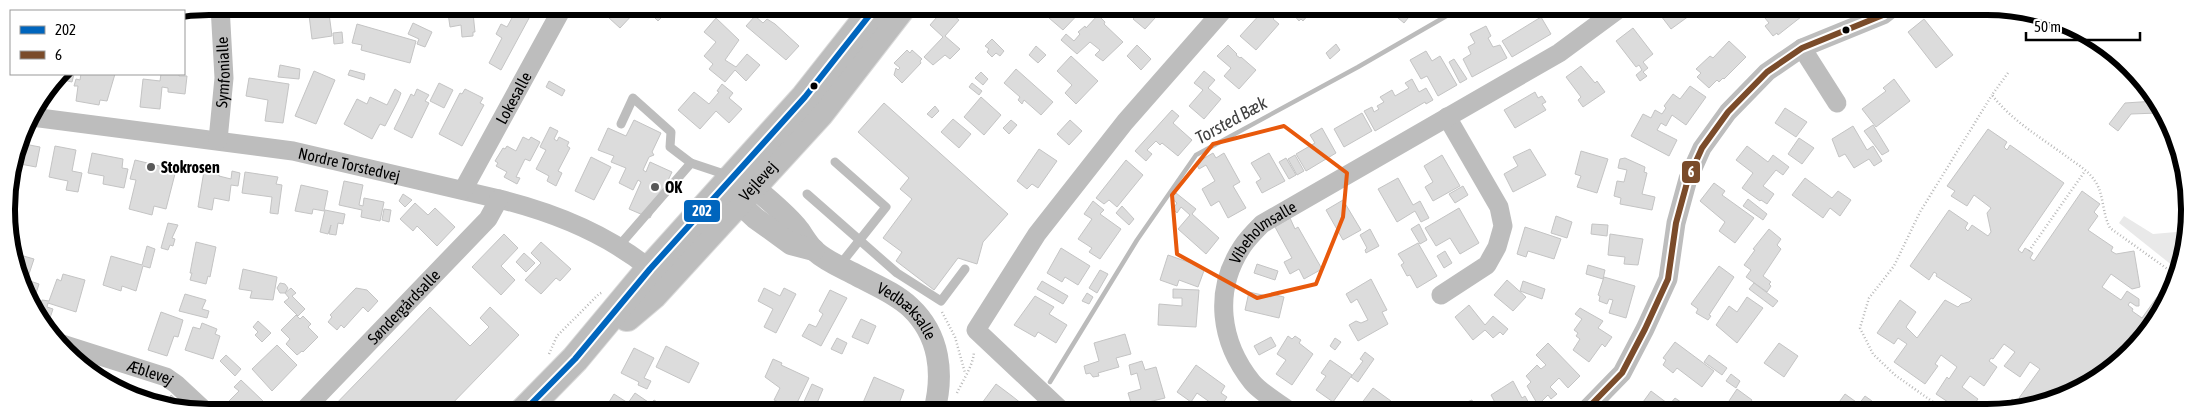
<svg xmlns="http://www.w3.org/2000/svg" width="2196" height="419" font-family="'Asap Condensed',sans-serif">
<rect width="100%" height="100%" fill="#fff"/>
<path fill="#e9e9e9" d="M2124,216L2153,234L2188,231L2178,270L2119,223Z"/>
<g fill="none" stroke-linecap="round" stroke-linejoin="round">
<path stroke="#bbb" stroke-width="4.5" d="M1050,382L1137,240L1196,155L1358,67L1462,7"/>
</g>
<g fill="#dcdcdc" stroke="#c4c4c4">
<path d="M270,6H328L332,36L312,39L309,15L295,17L294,13L271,16Z"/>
<path d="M361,6H397L362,11Z"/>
<path d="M447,6H467L468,12L473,13L475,32H473V36L462,37L461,25L450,27Z"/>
<path d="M518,7H535L501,70L489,63L502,38L496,34L501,24L507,27Z"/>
<path d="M597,7H641L645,10L638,18L634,13L620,28Z"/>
<path d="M649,7H654L663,16L658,21L646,9Z"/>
<path d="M778,7H796L788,16Z"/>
<path d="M1049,7H1085L1063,30L1049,18L1056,10Z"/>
<path d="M1137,7H1165L1145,29L1133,19L1141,11Z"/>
<path d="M1263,7H1270L1278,14L1273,19L1279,24L1256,50L1240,36L1262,12L1260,10Z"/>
<path d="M1287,7H1315L1303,21L1301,19L1299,21Z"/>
<path d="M1366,7H1385L1376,17Z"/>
<path d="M1385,7H1417L1404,23Z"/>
<path d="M1559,8H1580L1566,17Z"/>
<path d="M1664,8H1700L1671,29L1658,12Z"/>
<path d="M1779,8H1801L1806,13L1778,35L1777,33L1773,36L1765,26L1769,23L1765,18Z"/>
<path d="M1805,8H1816L1820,12L1813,17Z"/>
<path d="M943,10L947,14L949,12L959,20L945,36L960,49L950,59L945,55L933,65L924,57L943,37L930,25Z"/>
<path d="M1098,15L1105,22L1104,24L1123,42L1103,61L1095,55L1100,50L1090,42L1077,54L1061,40L1066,34L1074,41L1080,34L1078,32L1085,26L1086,28Z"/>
<path d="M755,16L763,23L767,19L775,24L799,46L786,60L746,26Z"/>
<path d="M1541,17L1551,34L1512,57L1502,41Z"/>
<path d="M716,18L739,40L725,60L736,67L747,54L760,65L746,81L735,70L725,82L709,69L713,64L704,56L716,42L704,32Z"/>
<path d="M1924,19L1953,55L1936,68L1908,32Z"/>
<path d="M413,23L432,32L425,47L417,44L419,39L408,34Z"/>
<path d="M357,24L416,41L410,63L361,50L362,45L352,43Z"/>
<path d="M1486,26L1491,36L1488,38L1493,47L1500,45L1507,58L1472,77L1463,59L1471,54L1468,47L1475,43L1470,34Z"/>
<path d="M1633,28L1653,54L1643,62L1648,68L1643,72L1647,76L1640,81L1636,75L1642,70L1639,65L1636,67L1616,41Z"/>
<path d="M342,32L343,43L334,44L333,33Z"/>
<path d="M992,39L1004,51L1000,56L996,53L992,57L987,52L989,49L985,46Z"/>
<path d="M1729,41L1746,57L1724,79L1723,78L1719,82L1717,80L1709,88L1697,77L1701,73L1696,69L1710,56L1713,58Z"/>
<path d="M1336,44L1340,50L1330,59L1326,53Z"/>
<path d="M1137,45L1151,59L1141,70L1127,56Z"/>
<path d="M1228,45L1237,54L1236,55L1240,58L1241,57L1256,70L1239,89L1224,76L1231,68L1217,56Z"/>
<path d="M1036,46L1046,55L1038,63L1029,55Z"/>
<path d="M907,50L910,53L912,50L922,59L920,61L921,63L902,83L894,75L896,68L898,70L900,68L894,63Z"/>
<path d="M1426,51L1432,61L1440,56L1457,85L1438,96L1427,76L1421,79L1410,60Z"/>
<path d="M1071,56L1098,81L1076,104L1065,93L1072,85L1057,71Z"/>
<path d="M1454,59L1467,79L1460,83L1449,62Z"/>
<path d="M280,65L300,69L299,79L278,77Z"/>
<path d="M1581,66L1595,83L1597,81L1605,92L1583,107L1578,100L1581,97L1566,77Z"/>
<path d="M1016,69L1053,102L1041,115L1024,100L1022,104L1018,100L1020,97L1004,83Z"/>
<path d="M350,70L365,74L364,80L348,75Z"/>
<path d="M314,71L335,80L316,124L295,116Z"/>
<path d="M1204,71L1215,80L1208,88L1221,99L1204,119L1189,106L1203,90L1194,83Z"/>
<path d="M981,72L988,79L983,85L975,78Z"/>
<path d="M64,74H74L72,82L63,80Z"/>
<path d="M81,74H115L107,101L100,100L99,105L76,101L78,86H74L76,79L80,80Z"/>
<path d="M161,74H179V76H187L185,94L168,92V88L162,87L160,109L140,107L143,79L160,81Z"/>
<path d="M249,78L289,84L283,123L265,121L268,100L246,96Z"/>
<path d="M1412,79L1419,92L1426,88L1433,100L1426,104L1425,102L1375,131L1364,111L1372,107L1374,112L1379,109L1377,106L1384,102L1380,97L1392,90L1395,96L1409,88L1405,83Z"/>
<path d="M1894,79L1910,101L1876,127L1862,109L1886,91L1883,88Z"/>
<path d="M549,81L565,90L562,96L546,87Z"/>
<path d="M439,83L453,90L444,108L430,101Z"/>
<path d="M972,83L982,91L979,95L969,87Z"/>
<path d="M722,84L733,93L729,98L742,109L729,123L716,111L700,129L678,110L694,92L709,104L719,92L717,91Z"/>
<path d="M1690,86L1706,97L1686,125L1672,115L1666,126L1661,123L1657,130L1677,140L1669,156L1631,136L1643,114L1651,118L1655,110L1662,114L1666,108L1664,106L1673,94L1680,99Z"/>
<path d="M395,89L401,93L398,101L385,126L380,124L372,139L344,124L357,99L367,104L370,97L387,105Z"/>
<path d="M417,89L429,95L425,101L429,103L412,138L394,129L411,94L414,96Z"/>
<path d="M465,89L483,98L480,103L484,105L462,146L439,134L460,93L462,94Z"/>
<path d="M1535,92L1538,98L1542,96L1546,102L1542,104L1546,110L1515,128L1504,110Z"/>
<path d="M981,97L1001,115L984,135L964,117Z"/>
<path d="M2155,101L2162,115L2158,113L2131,114L2118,131L2109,124L2125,103Z"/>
<path d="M884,103L1008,214L983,242L977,264L958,258L934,290L896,261L902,252L883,238L912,199L900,189L909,178L858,132Z"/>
<path d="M935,106L939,111L932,118L927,114Z"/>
<path d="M1785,108L1807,122L1796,137L1775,123Z"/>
<path d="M1172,110L1179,116L1173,123L1192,140L1178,156L1162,143L1160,145L1156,141L1147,150L1152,154L1146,161L1135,151Z"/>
<path d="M1362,113L1372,131L1344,147L1334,129Z"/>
<path d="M953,119L971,134L959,148L941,132Z"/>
<path d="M634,120L661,133L652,152L654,155L649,157L643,170L646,172L650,162L672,172L650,218L629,209L641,182L638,180L633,190L619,183L626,168L611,162L614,156L598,150L608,128L626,136Z"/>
<path d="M1011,120L1017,125L1009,134L1003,128Z"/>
<path d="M1070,120L1082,131L1069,145L1057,134Z"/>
<path d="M1873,125L1889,151L1882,155L1864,131Z"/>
<path d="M1853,126L1867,150L1873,146L1882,161L1874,166L1869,159L1854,168L1845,154L1839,157L1832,139Z"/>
<path d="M550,127L558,131L554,139L557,141L559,137L569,142L567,146L570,148L558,171L562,173L556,186L547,181L549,176L536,169L546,150L540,147Z"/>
<path d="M1322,128L1336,153L1306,171L1296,154L1315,143L1310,135Z"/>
<path d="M1988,129L2007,142L2004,147L2007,150L2010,145L2064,183L2018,250L2022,253L2025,248L2033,253L2030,258L2034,261L2082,191L2100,204L2094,212L2098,216L2088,230L2113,247L2111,251L2116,254L2134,251L2140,287L2132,289L2111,274L2102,287L2121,300L2127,291L2139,299V306H2136L2130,302L2128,305L2133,309L2132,311L2142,318L2157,297L2166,303L2139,341L2131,335L2129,338L2137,344L2130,353L2076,392L2003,412L2012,399L2019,404L2022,400L2019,398L2040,369L2030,362L2020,377L2004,366L2015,352L2004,344L1993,359L1991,358L1989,361L1997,367L1984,386L1970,376L1962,387L1978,399L1969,412H1963L1936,394L1947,377L1949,379L1957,367L1941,355L1935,364L1938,366L1925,384L1894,362L1907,344L1898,338L1894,344L1877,333L1900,300L1916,312L1906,327L1917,338L1945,300L1958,307L1961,304L1969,302L1972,299L1936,276L1937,274L1934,272L1929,280L1910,266L1949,210L1968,223L1965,228L1968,231L1972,225L1988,236L1991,232L1987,213L1991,208L1974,195L1967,206L1951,196L1955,191L1947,186Z"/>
<path d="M523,137L529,140L531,137L540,142L530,161L525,159L516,177L520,178L517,184L504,177L507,172L496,166L498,163L495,161L503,148L505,149L507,146L516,151Z"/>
<path d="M1799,138L1814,148L1802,164L1788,154Z"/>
<path d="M19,143L40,147L36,167L15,163Z"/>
<path d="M55,146L76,150L72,171L82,173L78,192L66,190L68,181L49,177Z"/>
<path d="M1747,146L1768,162L1773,155L1789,167L1783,175L1776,170L1763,186L1774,194L1767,204L1761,200L1760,201L1742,188L1753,173L1736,160Z"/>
<path d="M1039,149L1057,161L1038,188L1032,184L1027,189L1017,181Z"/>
<path d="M1530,149L1546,175L1513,192L1504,174L1518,166L1513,157Z"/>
<path d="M1581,151L1608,159L1597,193L1577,187L1581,176L1575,174Z"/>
<path d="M92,153L123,159L122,168L128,169L124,188L103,184L104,176L88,173Z"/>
<path d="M1213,153L1216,158L1224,153L1240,182L1233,186L1246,208L1228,218L1219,201L1211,206L1202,189L1215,181L1206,165L1199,169L1196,163Z"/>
<path d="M1269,153L1285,181L1262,193L1256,182L1261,179L1251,163Z"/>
<path d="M1295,155L1304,171L1297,175L1288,159Z"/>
<path d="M1442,155L1460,186L1433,201L1425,187L1433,182L1424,166Z"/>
<path d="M591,157L611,167L594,200L575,191Z"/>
<path d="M1286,158L1296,175L1289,179L1279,162Z"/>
<path d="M1625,158L1645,167L1644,172L1647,173L1642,194L1655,197L1652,210L1620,204L1621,198L1614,196L1617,181L1624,182L1627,170L1618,168L1620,159Z"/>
<path d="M135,160L176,170L166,209L154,206L152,215L129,209L136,180L130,179Z"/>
<path d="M1126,160L1143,175L1117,207L1109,200L1104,204L1096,198Z"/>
<path d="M205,165L219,171V176L231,179L232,171L240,173L238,186L231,185L229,201L214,198L212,210L198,207Z"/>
<path d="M245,172L278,177L276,184L282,185L278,214L270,213L272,197L242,193Z"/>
<path d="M1398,178L1413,205L1420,201L1429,218L1421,222L1415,211L1397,222L1378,189Z"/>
<path d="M1805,178L1832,198L1838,191L1851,200L1840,216L1830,208L1823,218L1792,195Z"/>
<path d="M344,181L363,185L359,205L363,206L364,198L384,202L380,221L361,217L362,210L339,205Z"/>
<path d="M1714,183L1725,191L1722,195L1754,218L1735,243L1719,231L1725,222L1700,201Z"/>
<path d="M301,185L328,191L324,211L313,209L312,214L295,211Z"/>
<path d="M1463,186L1468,195L1455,203L1449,194Z"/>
<path d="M1176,193L1196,209L1192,214L1219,238L1206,254L1178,229L1190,215L1181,207L1177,213L1173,209L1177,203L1171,198Z"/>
<path d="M403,194L412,200L405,207L399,201Z"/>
<path d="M1748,199L1767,214L1763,220L1743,206Z"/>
<path d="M1343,200L1361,230L1343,240L1326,210Z"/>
<path d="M1093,201L1104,210L1100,214L1121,229L1100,259L1089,252L1092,248L1078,239L1092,219L1084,214Z"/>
<path d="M415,203L428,215L435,208L455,227L437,246L417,226L413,231L400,219Z"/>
<path d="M1122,206L1134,219L1129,225L1116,213Z"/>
<path d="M1459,208L1479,243L1460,254L1450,238L1436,246L1425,228Z"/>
<path d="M384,209L391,210L389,222L382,220Z"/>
<path d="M325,210L345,214L343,224L338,223L336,235L329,234L331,225L328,234L320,232Z"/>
<path d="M1556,216L1572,222L1567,238L1551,233Z"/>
<path d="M1290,218L1295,229L1298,227L1322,269L1304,279L1299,269L1290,274L1284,262L1292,258L1275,227Z"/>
<path d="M168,223L178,225L172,238L175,239L173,246L170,245L168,250L161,248Z"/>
<path d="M1419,224L1427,240L1420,244L1411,229Z"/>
<path d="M1592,224L1608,225L1607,236L1591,234Z"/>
<path d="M1525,227L1561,239L1554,259L1528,251L1526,257L1517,254Z"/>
<path d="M1370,229L1379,246L1366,253L1365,250L1367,248L1360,235Z"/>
<path d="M1769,229L1781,239L1777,245L1781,249L1763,276L1771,282L1769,284L1771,286L1767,292L1746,277L1751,270L1744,265L1755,250L1753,249Z"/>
<path d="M504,234L518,248L501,266L515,280L501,295L472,267Z"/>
<path d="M1610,234L1643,239L1638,265L1624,264L1625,257L1608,255Z"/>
<path d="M196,242L216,247L210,277L208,276L206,284L190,280L192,273H190Z"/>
<path d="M541,242L571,269L560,281L556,278L541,294L525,280L541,263L531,253Z"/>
<path d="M1418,243L1437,276L1417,288L1410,275L1407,276L1401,265L1404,263L1398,254Z"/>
<path d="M147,246L155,249L150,268L143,266L136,291L122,286L121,291L103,285L111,256L142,265Z"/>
<path d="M1061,248L1090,266L1078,285L1065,277L1062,282L1047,273Z"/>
<path d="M1445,251L1452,263L1444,268L1437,256Z"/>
<path d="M524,253L535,263L526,272L516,262Z"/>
<path d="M20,255L34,259L27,280L39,284L33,303L17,275L16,266Z"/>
<path d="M1168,255L1205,268L1198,287L1179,280L1177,286L1160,280Z"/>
<path d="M1257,264L1278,271L1275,280L1254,273Z"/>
<path d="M1588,265L1605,270L1603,279L1586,274Z"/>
<path d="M1719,266L1734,277L1709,315L1711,316L1708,320L1696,313L1698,309L1691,304Z"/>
<path d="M243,269L277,277L273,300L250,298L252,291L239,289Z"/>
<path d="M1100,270L1108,274L1097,293L1089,288Z"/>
<path d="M63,274L85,280L76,312L48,303L47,307L53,309L49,321L43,320L39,312L42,300L49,301L57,279L61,281Z"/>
<path d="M1604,277L1635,286L1626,318L1609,313L1613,300L1609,299L1607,304L1599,301L1600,296L1598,295Z"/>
<path d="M1371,279L1387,310L1382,312L1388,324L1358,341L1349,325L1356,321L1361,323L1368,320L1357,299L1351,303L1346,294Z"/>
<path d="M1507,280L1526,297L1513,311L1494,295Z"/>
<path d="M1042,281L1068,296L1063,304L1037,289Z"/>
<path d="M1523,281L1545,289L1542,299L1520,291Z"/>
<path d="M280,283L285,284L288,288L285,293H280L277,288Z"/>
<path d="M1754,283L1778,301L1773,307L1749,289Z"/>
<path d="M291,288L296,293L292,296L305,309L298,316L284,302L289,298L285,293Z"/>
<path d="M356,288L367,290L378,301L368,312L363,307L344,328L341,325L337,330L328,322L332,317L330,315Z"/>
<path d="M764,288L780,296L784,288L796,294L776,333L764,327L773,309L758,301Z"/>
<path d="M1173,289L1199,290L1196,327L1158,325L1159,304L1182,306V298H1173Z"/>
<path d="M830,290L847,298L821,346L802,336L809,324L816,327L823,314L819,311Z"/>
<path d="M1249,292L1271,297V294L1284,297L1279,318L1245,310Z"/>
<path d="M1087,293L1093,297L1089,304L1082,301Z"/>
<path d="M185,294L206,300L202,309L209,311L207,318L179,311Z"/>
<path d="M1035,296L1054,307L1049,314L1067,325L1056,343L1038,332L1035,337L1014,325Z"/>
<path d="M1747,297L1763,308L1737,343L1716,325L1729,306L1737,312Z"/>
<path d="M1469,305L1485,325L1493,316L1508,329L1503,335L1500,332L1493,338L1485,330L1473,340L1455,317Z"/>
<path d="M430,307L470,346L489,327L480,318L490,307L519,335L445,411H329Z"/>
<path d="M1580,308L1603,321L1598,328L1612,337L1605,347L1602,344L1589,362L1573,350L1580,339L1576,336L1578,333L1574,330L1582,319L1575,314Z"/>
<path d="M161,312L183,320L178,337L174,336L167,356L148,350Z"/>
<path d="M296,315L300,319L303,316L311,324L308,327L318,337L303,352L302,351L297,355L286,344L290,339L281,330Z"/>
<path d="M861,319L876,326L868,344L852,337Z"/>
<path d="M258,321L271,333L262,342L255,335L258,332L253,327Z"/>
<path d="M202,323L217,329L215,334L220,336L213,359L185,350L193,327L200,329Z"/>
<path d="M1125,334L1131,354L1116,358L1119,367L1098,373L1099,376L1093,377L1090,373L1086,374L1084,366L1099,361L1094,343Z"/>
<path d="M1288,336L1292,339L1295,336L1301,340L1299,343L1313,354L1292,385L1276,374L1286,360L1277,354Z"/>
<path d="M1271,337L1276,346L1259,355L1254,346Z"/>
<path d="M837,338L847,343L842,354L831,349Z"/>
<path d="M1335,338L1341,342L1335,350L1330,346Z"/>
<path d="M1675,342L1714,371L1702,387L1677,368L1673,373L1663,365L1666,360L1663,358Z"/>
<path d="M1548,343L1580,376L1568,388L1559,378L1550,387L1557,394L1551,399L1548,395L1538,405L1527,386L1531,382L1526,376L1537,365L1541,369L1546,365L1536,355Z"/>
<path d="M1779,343L1798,356L1784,377L1764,363Z"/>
<path d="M277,345L297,365L272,391L252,369Z"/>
<path d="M666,346L699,363L689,383L656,367Z"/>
<path d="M634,348L654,358L644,378L651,381L647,389L638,385L639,382L621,373Z"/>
<path d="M1365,352L1374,359L1358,382L1351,377L1363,361L1360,359Z"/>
<path d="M226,355L241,369L235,376L220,361Z"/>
<path d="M1709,355L1727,368L1722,375L1704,362Z"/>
<path d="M773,359L782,363L781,365L809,378L794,409L774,400L780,388L765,377Z"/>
<path d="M1330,360L1352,375L1333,402L1316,390L1326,376L1321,373Z"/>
<path d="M1142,361L1145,370L1156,367L1165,398L1132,406L1128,393L1141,389L1137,373L1131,375L1129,365Z"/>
<path d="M1196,365L1225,386L1221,393L1227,397L1217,412L1208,407L1211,403L1197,393L1191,402L1177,392Z"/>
<path d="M1731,374L1740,381L1736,388L1726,381Z"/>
<path d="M874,377L904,390L897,409L880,401L875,412H859Z"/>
<path d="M241,380L263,401L253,411H229L224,406L239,391L234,387Z"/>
<path d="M1513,381L1522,398L1525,396L1532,409L1528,412H1508L1505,406L1499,410L1491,395Z"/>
<path d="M812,384L823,389L814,410L816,411H804L806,408L802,406Z"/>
<path d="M996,384L1012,396L1032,412H1018L1013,408L1011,412H994L982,403Z"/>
<path d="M1373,388L1391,401L1382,412H1346L1352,403L1358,408Z"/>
<path d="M1737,389L1752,400L1748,406L1757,412H1738L1740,409L1729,401Z"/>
<path d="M134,390L163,402L162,405L132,395Z"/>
<path d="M1651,391L1671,406L1667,412H1643L1638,409Z"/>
<path d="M635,393L651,404L654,400L665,407L663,411L604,410L614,394L628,403Z"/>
<path d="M1845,394L1859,404L1865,396L1872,401L1864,412H1823L1828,405L1834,409Z"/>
<path d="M171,395L179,402L173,408L167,406Z"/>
<path d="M1675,398L1691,409L1688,412H1681L1670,404Z"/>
<path d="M1472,400L1476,412H1454L1452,408Z"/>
<path d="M1231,401L1247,412H1223Z"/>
<path d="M1392,402L1399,407L1402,412H1385Z"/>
<path d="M1100,403L1112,412H1094Z"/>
</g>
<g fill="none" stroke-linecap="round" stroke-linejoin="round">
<defs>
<g id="primary">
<path id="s8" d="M627,317L653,295L820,113L902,7"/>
<path d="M524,411L575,359L650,269L805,97L876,7"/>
</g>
</defs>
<use href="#primary" stroke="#dbdbdb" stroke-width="30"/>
<g stroke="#b8b8b8" stroke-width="2.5" stroke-dasharray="1 2.5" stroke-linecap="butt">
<path d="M2008,73L1992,95C2011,120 2040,137 2066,156C2075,163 2088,170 2095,181C2104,194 2102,213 2110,228L2173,273L2175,280"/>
<path d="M2029,251L2085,171"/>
<path d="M942,312L955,337L965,373"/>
<path d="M549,354L557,336L599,294L603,292"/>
<path d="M957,393C963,380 973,366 974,352"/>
<path d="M496,411L504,402"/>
<path d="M1947,412L1895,375L1873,354L1860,328L1869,298L1894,266L1920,212L1992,95"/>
</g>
<g stroke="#bdbdbd" stroke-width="9">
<path d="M621,124L633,98L671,132L670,147L691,163"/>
<path d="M835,162L886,207L839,266"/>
<path d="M807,194L897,273L941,301L965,269"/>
<path d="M618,247L691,163L721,173L727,178"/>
</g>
<g stroke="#bdbdbd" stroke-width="19">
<path d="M1802,48L1837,103"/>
<path id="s1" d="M32,117L293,151L499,199C552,212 607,234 650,269"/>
<path id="s2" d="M218,140L224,78L220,6"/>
<path id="s3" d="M463,190L563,7"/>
<path d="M1441,295L1487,265L1497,247L1503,226L1499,207L1447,117"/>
<path id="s4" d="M56,342L166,377L176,384L205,411"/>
<path id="s5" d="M303,411L488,219L499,199"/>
<path d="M1063,412L976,330L1037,234L1125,122L1226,7"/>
<path id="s6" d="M1291,412C1279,403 1261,393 1252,382C1220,342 1213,291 1242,247C1247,239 1255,231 1262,224L1559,53L1620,8"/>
<path d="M1584,412L1622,373L1645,329L1668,279L1676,223L1688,179L1702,148L1728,112L1767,72L1802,48L1883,15L1892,8"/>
</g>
<g stroke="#bdbdbd" stroke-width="22">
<path id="s7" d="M736,183C742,184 750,185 754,188C766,197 790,218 799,230C804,237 808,245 815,251C827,262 843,268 858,276C875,285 895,293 910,307C940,335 944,374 934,412"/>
<path d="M733,187L739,203L755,218L791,244L814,250"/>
</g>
<use href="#primary" stroke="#bdbdbd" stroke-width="28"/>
<defs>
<path id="bus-1" d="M524,411L575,359L650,269L805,97L876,7"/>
<path id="bus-2" d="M1584,412L1622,373L1645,329L1668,279L1676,223L1688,179L1702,148L1728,112L1767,72L1802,48L1883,15L1892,8"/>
</defs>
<use href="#bus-1" stroke="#fff" stroke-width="10"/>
<use href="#bus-2" stroke="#fff" stroke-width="10"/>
<use href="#bus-1" stroke="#0065bd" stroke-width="6"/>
<use href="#bus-2" stroke="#7a4b2a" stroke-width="6"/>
</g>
<path fill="none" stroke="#e8590c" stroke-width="4" stroke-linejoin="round" d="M1284,126L1347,173L1343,217L1316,284L1257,298L1177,254L1172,195L1213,144Z"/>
<g fill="#000" stroke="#fff" stroke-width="2">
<circle cx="1846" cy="30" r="4.5"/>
<circle cx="814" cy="86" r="4.5"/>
</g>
<g fill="#595959" stroke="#fff" stroke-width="2">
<circle cx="151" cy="167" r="5"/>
<circle cx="655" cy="187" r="5"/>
</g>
<g text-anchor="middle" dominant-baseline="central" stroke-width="4" stroke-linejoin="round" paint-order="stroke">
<g font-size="16" fill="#000" stroke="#fff">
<text stroke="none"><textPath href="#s2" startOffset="68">Symfonialle</textPath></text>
<text stroke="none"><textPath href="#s3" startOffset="105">Lokesalle</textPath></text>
<text stroke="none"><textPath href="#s1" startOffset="321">Nordre Torstedvej</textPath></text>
<text stroke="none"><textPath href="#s8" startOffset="189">Vejlevej</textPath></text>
<text stroke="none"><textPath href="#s6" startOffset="220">Vibeholmsalle</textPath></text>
<text stroke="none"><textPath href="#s5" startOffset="145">Søndergårdsalle</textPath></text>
<text stroke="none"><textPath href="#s7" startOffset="218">Vedbæksalle</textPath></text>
<text stroke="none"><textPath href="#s4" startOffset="99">Æblevej</textPath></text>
</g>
<g font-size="16" font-weight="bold" fill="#000" stroke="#fff" text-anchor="start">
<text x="161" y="167">Stokrosen</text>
<text x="665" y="187">OK</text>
</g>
<g font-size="18" font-style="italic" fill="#3f3f3f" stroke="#fff">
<text transform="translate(1231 120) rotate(-29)">Torsted Bæk</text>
</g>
</g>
<path d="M0 0H2196V419H0ZM209 15H1987A194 194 0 0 1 2181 209V210A194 194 0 0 1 1987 404H209A194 194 0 0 1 15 210V209A194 194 0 0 1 209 15Z" fill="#fff" fill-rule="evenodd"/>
<path fill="none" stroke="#000" stroke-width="6" d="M209 15H1987A194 194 0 0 1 2181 209V210A194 194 0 0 1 1987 404H209A194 194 0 0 1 15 210V209A194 194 0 0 1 209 15Z"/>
<g stroke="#fff" stroke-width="2">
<rect x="1681" y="160" width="20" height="24" rx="5" fill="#7a4b2a"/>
<rect x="683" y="199" width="38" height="24" rx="5" fill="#0065bd"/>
</g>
<g font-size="14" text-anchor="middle" font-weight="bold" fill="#fff">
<text x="1691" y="177">6</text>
<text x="702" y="216">202</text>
</g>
<rect x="10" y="10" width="175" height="65" fill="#ffffff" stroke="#999999"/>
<rect x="20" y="26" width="25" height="8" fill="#0065bd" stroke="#999999"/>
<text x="55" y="35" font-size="15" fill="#000000">202</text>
<rect x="20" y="51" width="25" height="8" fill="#7a4b2a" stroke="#999999"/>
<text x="55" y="60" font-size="15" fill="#000000">6</text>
<path d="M2026 32v8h114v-8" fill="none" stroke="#000000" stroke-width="2.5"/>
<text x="2034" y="32" font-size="15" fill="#000000" stroke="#ffffff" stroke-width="4" paint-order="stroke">50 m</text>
</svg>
